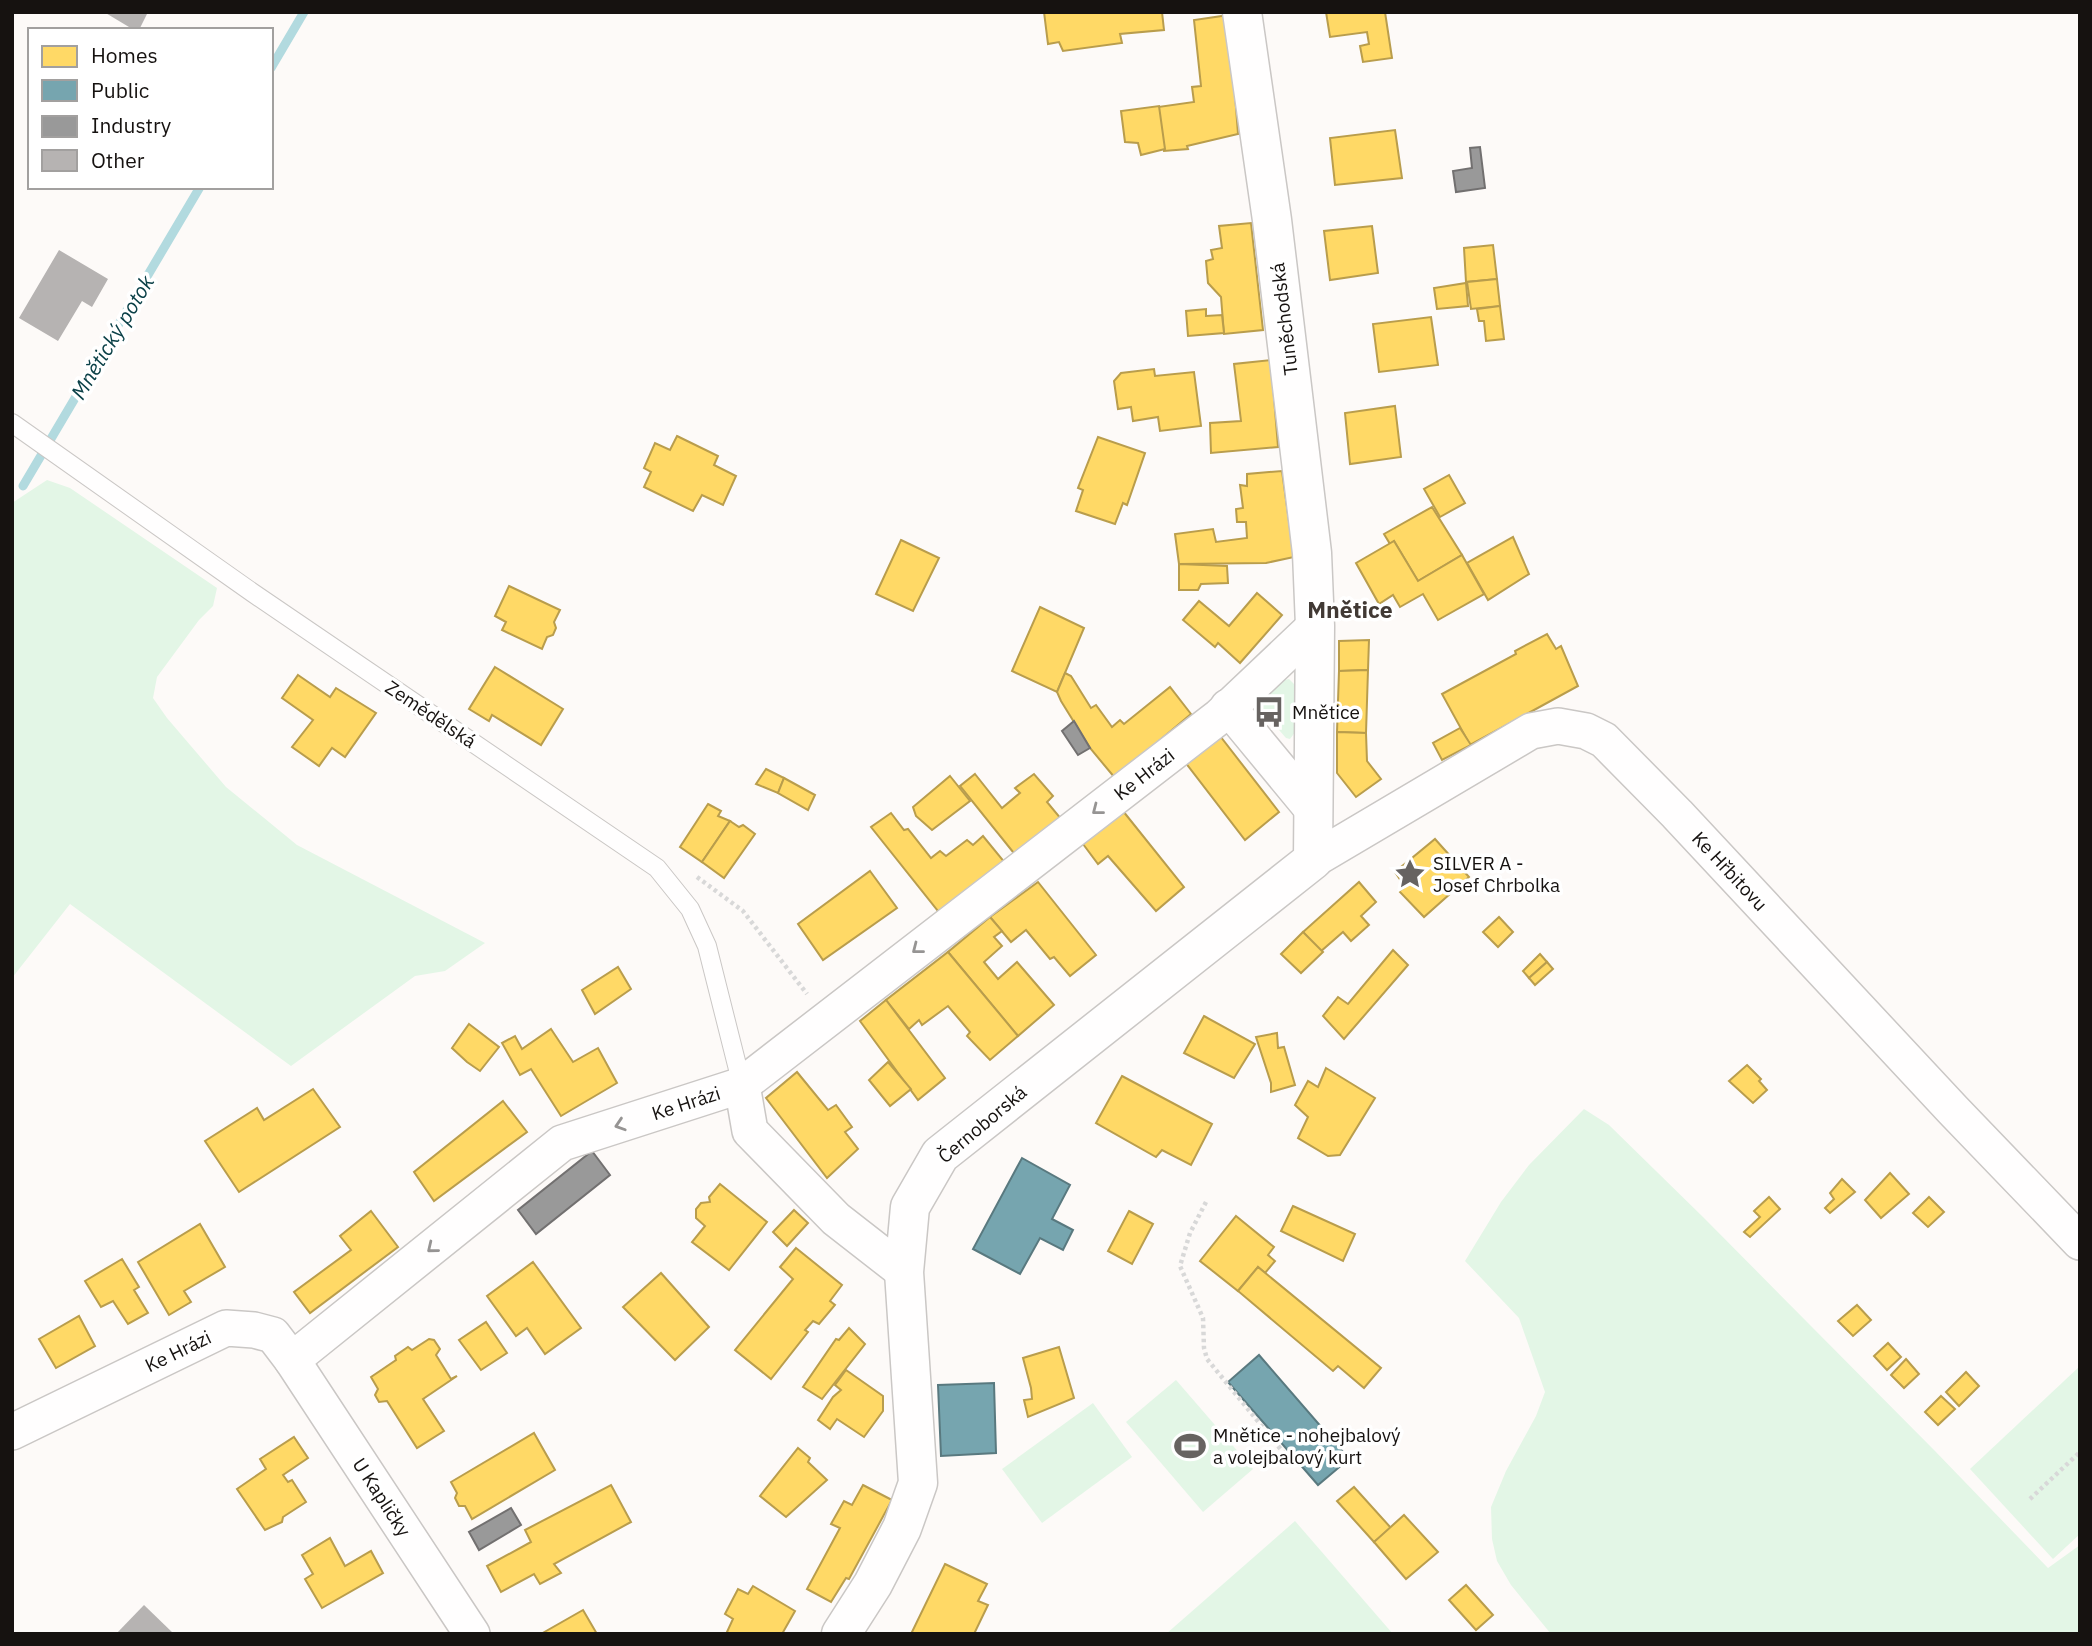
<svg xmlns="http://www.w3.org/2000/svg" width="2092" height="1646" font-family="'IBM Plex Sans',sans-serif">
<rect width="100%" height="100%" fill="#fdfaf8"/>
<g fill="#e3f6e6">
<path d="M47,480L70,488L217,588L213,606L199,620L157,677L153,698L167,718L226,787L297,845L485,943L445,971L415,976L291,1066L70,904L12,978V503Z"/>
<path d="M1289,679L1295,685L1296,731L1290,739L1286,738L1256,704L1285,680Z"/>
<path d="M1584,1109L1609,1125L1703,1217L1935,1451L2048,1568L2080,1545V1634H1551L1511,1585L1497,1561L1492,1539L1491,1507L1506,1471L1536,1416L1545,1392L1519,1318L1465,1261L1501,1202L1529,1165Z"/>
<path d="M2080,1366V1534L2053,1559L1970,1469Z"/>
<path d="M1176,1380L1253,1469L1203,1512L1126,1422Z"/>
<path d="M1093,1403L1132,1457L1042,1523L1002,1469Z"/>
<path d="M1295,1521L1393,1634H1166Z"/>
</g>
<g fill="#ffd966" stroke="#b99d4c" stroke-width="2">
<path d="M1044,12H1162L1164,30L1120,34L1122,43L1063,51L1059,42L1048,44Z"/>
<path d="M1326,12H1385L1392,58L1363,62L1360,46L1369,44L1367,32L1330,37Z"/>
<path d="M1229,15L1238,134L1187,146L1188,149L1164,151L1158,107L1194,102L1192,87L1201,86L1194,20Z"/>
<path d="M1159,106L1165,149L1141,155L1138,143L1125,142L1121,111Z"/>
<path d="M1395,130L1402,178L1335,185L1330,138Z"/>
<path d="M1251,223L1263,330L1224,334L1221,297L1208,283L1206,261L1213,259L1211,250L1222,248L1219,226Z"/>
<path d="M1372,226L1378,273L1330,280L1324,231Z"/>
<path d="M1493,245L1497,279L1466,282L1464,248Z"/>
<path d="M1497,279L1500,306L1471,309L1467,282Z"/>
<path d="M1466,283L1468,306L1437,309L1434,288Z"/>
<path d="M1500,306L1504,339L1486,341L1484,321H1479L1477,309Z"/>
<path d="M1206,309V316L1222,315L1224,333L1188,336L1186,311Z"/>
<path d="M1431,317L1438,365L1379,372L1373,324Z"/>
<path d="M1271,360L1278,447L1211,453L1210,423L1241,421L1234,364Z"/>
<path d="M1154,369L1155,376L1194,372L1201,426L1160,431L1158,417L1133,421L1131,407L1118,409L1114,381L1121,373Z"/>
<path d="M1395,406L1401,457L1350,464L1345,413Z"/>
<path d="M677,436L718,456L714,465L736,476L723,505L702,495L693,511L644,487L651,472L644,468L655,443L670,450Z"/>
<path d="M1098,437L1145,453L1127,505L1123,503L1115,524L1076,511L1083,490L1078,488Z"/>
<path d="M1282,471L1294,557L1266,563L1179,564L1175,534L1213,529L1216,542L1247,538L1246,522H1237L1236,509L1243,508L1240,485L1247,486V474Z"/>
<path d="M1449,475L1465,503L1440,517L1424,489Z"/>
<path d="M1432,507L1462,555L1418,581L1394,541L1390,544L1384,534Z"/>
<path d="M1513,537L1529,574L1488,600L1467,563Z"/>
<path d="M901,540L939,558L913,611L876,594Z"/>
<path d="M1394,541L1418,581L1462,555L1484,594L1438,620L1423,594L1400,607L1393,595L1379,604L1356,563Z"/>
<path d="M1179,564L1227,566L1228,583L1201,584L1198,590H1179Z"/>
<path d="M509,586L560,610L554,622L556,628L553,635L547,637L542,649L502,630L506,622L495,616Z"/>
<path d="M1257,593L1282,615L1240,663L1218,643L1215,647L1183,620L1199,601L1229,626Z"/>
<path d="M1040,607L1084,628L1057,692L1012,671Z"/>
<path d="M1547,634L1556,649L1561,646L1578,686L1470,745L1442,694L1516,654L1515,651Z"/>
<path d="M1369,640L1368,670L1339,671V641Z"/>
<path d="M495,667L563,709L541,745L492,715L489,721L469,709Z"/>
<path d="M1368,670L1366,733L1337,732L1339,671Z"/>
<path d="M1065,673L1071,676L1091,708L1096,705L1112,727L1120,720L1124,724L1170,687L1191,714L1115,778L1090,748L1061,701L1057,692Z"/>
<path d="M298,675L330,697L336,688L376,713L345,757L332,748L319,766L292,747L313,720L282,698Z"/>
<path d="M1460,728L1471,745L1442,760L1433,743Z"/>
<path d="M1217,732L1279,812L1245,840L1185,762Z"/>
<path d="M1337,732L1366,733L1367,761L1381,779L1356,797L1337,773Z"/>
<path d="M766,769L784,778L778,793L756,784Z"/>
<path d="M975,774L1002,808L1020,793L1015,788L1034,774L1053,796L1047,802L1062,820L1017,857L960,786Z"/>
<path d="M950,776L970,801L932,830L916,816L913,807Z"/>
<path d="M784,778L815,795L808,810L778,793Z"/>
<path d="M708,804L721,811L718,816L730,821L702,862L680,847Z"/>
<path d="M1123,811L1184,887L1156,911L1108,856L1098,864L1083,844Z"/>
<path d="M891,813L904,830L908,829L931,858L940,851L946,856L967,840L973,845L983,836L1006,864L942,916L871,827Z"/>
<path d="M730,821L739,827L743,825L755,834L724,878L702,862Z"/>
<path d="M1435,839L1469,877L1424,917L1399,891L1405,887L1395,872Z"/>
<path d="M870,871L897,908L823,960L798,924Z"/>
<path d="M1038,882L1096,955L1070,976L1054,957L1050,959L1026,930L1011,942L990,917Z"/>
<path d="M1359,882L1376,902L1361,916L1369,925L1351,941L1343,932L1320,952L1303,932Z"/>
<path d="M990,917L1002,931L994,937L1002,946L984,962L998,979L1017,962L1054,1005L1018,1036L948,952Z"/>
<path d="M1499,917L1513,932L1498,947L1483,932Z"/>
<path d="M1303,932L1323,952L1301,973L1281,954Z"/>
<path d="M1393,950L1408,965L1344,1039L1323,1016L1338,997L1348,1004Z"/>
<path d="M948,952L1018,1036L990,1060L967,1036L970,1032L948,1006L922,1025L919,1020L909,1029L886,1000Z"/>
<path d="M1540,954L1547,962L1529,978L1523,971Z"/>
<path d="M1547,962L1553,969L1535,985L1529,978Z"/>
<path d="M618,967L631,989L595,1014L582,990Z"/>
<path d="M886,1000L945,1078L918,1100L860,1021Z"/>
<path d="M1204,1016L1255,1044L1234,1078L1184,1053Z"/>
<path d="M469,1024L499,1047L480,1071L467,1062L452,1048Z"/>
<path d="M551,1029L573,1062L598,1048L617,1083L561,1116L531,1069L520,1075L502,1043L515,1036L522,1049Z"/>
<path d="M1277,1033L1278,1048L1284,1047L1295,1085L1271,1092V1083L1256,1037Z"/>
<path d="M888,1062L911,1089L890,1106L869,1080Z"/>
<path d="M1747,1065L1761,1079L1759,1081L1767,1090L1753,1103L1729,1081Z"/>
<path d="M1326,1068L1375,1098L1340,1155L1328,1156L1298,1138L1308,1117L1295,1105L1308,1081L1318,1087Z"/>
<path d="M797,1072L828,1110L836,1105L852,1127L845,1132L858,1149L827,1178L766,1098Z"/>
<path d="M1122,1076L1212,1124L1191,1165L1162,1150L1156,1157L1096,1123Z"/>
<path d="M313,1089L340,1127L239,1192L205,1141L257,1108L264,1120Z"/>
<path d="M503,1101L527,1132L434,1201L414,1172Z"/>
<path d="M1890,1173L1909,1194L1881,1218L1865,1200Z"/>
<path d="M1842,1179L1855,1192L1830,1213L1825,1208L1834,1199L1830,1193Z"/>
<path d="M720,1184L767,1222L729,1270L692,1242L705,1226L696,1218V1209L701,1203L710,1202L709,1197Z"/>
<path d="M1769,1197L1780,1209L1750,1237L1744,1232L1760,1217L1754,1211Z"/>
<path d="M1929,1197L1944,1212L1928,1227L1913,1213Z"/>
<path d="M1293,1206L1355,1234L1343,1261L1281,1231Z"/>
<path d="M794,1210L808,1223L787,1246L773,1232Z"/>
<path d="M371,1211L398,1247L310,1313L294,1292L351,1250L340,1236Z"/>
<path d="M1129,1211L1153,1224L1132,1264L1108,1251Z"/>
<path d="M1236,1216L1274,1247L1268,1255L1275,1261L1265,1273L1258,1267L1238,1291L1200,1261Z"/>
<path d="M200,1224L225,1267L184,1291L191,1302L169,1315L138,1262Z"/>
<path d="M796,1248L842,1285L830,1301L835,1305L819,1324L813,1321L805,1330L808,1332L771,1379L735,1350L793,1279L780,1267Z"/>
<path d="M122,1259L139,1287L134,1290L148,1313L128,1324L113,1301L101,1307L85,1281Z"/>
<path d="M533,1262L581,1328L545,1354L527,1328L516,1336L487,1296Z"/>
<path d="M1258,1267L1381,1368L1364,1388L1338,1366L1333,1371L1238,1291Z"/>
<path d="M661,1273L709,1327L675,1360L623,1307Z"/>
<path d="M1857,1305L1871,1320L1853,1336L1838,1321Z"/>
<path d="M79,1316L95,1346L56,1368L39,1339Z"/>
<path d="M486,1322L507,1353L481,1370L459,1340Z"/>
<path d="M849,1328L865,1344L822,1399L803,1387L836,1339L839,1340Z"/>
<path d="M429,1339L434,1340L440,1349L436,1355L451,1379L457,1376L423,1399L444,1431L417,1448L387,1401L379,1402L375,1395L378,1389L371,1377L396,1360L395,1356L408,1347L412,1350Z"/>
<path d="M1888,1343L1901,1357L1887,1370L1874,1356Z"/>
<path d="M1059,1347L1074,1398L1028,1417L1024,1400L1032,1399L1031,1388L1023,1358Z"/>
<path d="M1906,1359L1919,1374L1904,1388L1891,1375Z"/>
<path d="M846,1370L883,1396V1411L864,1437L837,1419L830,1429L818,1420L833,1397L841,1390L835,1385Z"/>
<path d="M1966,1372L1979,1386L1959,1406L1946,1392Z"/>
<path d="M1941,1396L1955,1409L1938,1425L1925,1412Z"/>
<path d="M534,1433L555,1470L472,1519L465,1506H459L455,1498L457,1493L451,1482Z"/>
<path d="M294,1437L308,1458L283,1475L288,1482L292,1480L306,1502L283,1517L282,1522L265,1530L237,1489L266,1469L260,1459Z"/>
<path d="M798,1448L810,1458L808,1462L827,1480L786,1517L760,1496Z"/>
<path d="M611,1485L631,1522L554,1564L561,1573L540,1584L534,1574L501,1592L487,1566L531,1542L525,1530Z"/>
<path d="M863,1485L892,1500L849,1579L846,1578L831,1602L807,1589L840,1528L831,1524L844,1501L852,1505Z"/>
<path d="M1354,1487L1391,1528L1374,1542L1337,1501Z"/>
<path d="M1404,1515L1438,1552L1406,1579L1374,1542Z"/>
<path d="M330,1538L345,1566L371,1551L383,1573L322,1608L305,1579L313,1574L302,1555Z"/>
<path d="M945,1564L987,1584L978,1601L988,1605L974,1634H911Z"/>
<path d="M1466,1585L1493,1615L1476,1630L1449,1600Z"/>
<path d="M753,1586L795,1611L782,1634H730L727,1632L733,1619L725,1614L738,1589L748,1594Z"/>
<path d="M583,1610L597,1634H541Z"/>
</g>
<g fill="#76a5af" stroke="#59797f" stroke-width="2">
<path d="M1022,1158L1070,1185L1052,1219L1073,1230L1063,1250L1040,1238L1020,1274L973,1249Z"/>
<path d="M1259,1355L1349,1459L1318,1485L1228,1382Z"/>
<path d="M994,1383L996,1453L941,1456L938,1385Z"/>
</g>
<g fill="#999" stroke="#727070" stroke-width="2">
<path d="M1480,147L1485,188L1456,192L1453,171L1472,168L1470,148Z"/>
<path d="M1074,721L1090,748L1078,755L1062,731Z"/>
<path d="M592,1151L610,1175L536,1234L518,1210Z"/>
<path d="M511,1508L521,1525L479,1550L469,1532Z"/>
</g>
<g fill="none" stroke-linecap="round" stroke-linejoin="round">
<g stroke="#b2dadf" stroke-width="9">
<path d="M271,68L304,12"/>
<path d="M23,486L200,187"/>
</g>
</g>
<g fill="#b6b3b2">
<path d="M104,12H148L139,30H134Z"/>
<path d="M59,250L108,279L92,307L82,301L58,341L19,318Z"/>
<path d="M144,1605L174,1634H116Z"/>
</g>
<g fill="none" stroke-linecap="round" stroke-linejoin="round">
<defs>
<path id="service" d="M12,423L253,593L657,868L690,909L707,946L742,1085"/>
<g id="minor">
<path d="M1228,707L1313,810"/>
<path d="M1313,860L1531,731L1558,726L1586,731L1604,740L1677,814L1953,1110L2080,1242"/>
<path d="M742,1085L750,1131L836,1219L904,1272"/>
<path d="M292,1360L562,1143L742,1085L1220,716L1315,626"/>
<path d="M12,1432L226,1328L254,1330L273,1335L292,1360L472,1634"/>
</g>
<path id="tertiary" d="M841,1634L873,1584L902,1528L918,1483L904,1272L910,1207L940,1155L1313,860L1315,626L1312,553L1272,220L1242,12"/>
</defs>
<use href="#service" stroke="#cac7c5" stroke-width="20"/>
<use href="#minor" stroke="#cac7c5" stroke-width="38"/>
<use href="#tertiary" stroke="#cac7c5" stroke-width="41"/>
<g stroke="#d8d8d8" stroke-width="4.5" stroke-dasharray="3.5 3.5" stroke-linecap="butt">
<path d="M697,877L743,911L807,994"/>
<path d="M1206,1202L1190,1233L1180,1266L1203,1318L1204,1348L1207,1359L1292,1463"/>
<path d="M2030,1499L2080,1452"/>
</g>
<use href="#service" stroke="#fffefe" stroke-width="18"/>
<use href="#minor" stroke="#fffefe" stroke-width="35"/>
<use href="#tertiary" stroke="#fffefe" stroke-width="38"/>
</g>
<defs><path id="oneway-chevron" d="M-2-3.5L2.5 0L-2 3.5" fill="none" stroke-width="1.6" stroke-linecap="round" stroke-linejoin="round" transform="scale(1.75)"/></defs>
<g stroke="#969493">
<use href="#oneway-chevron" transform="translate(1097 810) rotate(142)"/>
<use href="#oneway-chevron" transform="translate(917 949) rotate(142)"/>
<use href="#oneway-chevron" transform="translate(620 1125) rotate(162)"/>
<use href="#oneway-chevron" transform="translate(432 1248) rotate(141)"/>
</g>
<defs>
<symbol id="bus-bare" viewBox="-9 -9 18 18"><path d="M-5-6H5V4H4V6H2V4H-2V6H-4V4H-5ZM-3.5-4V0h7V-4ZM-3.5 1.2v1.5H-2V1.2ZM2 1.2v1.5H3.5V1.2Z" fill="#676361" stroke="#fff" stroke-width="2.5" paint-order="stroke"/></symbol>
<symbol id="sight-bare" viewBox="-9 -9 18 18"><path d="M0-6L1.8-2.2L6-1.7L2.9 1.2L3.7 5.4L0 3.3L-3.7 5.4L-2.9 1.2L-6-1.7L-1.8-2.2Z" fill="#676361" stroke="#fff" stroke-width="2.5" paint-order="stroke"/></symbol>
<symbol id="stadium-bare" viewBox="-9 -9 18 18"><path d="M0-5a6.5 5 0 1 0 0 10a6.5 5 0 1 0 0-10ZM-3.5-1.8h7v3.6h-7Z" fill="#676361" stroke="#fff" stroke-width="2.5" paint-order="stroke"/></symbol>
</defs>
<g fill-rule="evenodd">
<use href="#bus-bare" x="1247" y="690" width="44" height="44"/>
<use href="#sight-bare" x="1388" y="852" width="44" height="44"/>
<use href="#stadium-bare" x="1168" y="1424" width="44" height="44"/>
</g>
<g text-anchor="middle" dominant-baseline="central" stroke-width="7" stroke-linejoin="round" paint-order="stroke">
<g font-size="19" fill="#161210" stroke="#fff">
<text transform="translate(1284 319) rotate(-97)">Tuněchodská</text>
<text transform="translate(431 714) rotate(34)">Zemědělská</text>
<text transform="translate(1144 774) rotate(-38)">Ke Hrázi</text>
<text transform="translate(1730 871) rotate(47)">Ke Hřbitovu</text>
<text transform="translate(686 1103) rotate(-18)">Ke Hrázi</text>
<text transform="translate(982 1124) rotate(-40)">Černoborská</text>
<text transform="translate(178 1351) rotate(-26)">Ke Hrázi</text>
<text transform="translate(382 1497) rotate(57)">U Kapličky</text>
</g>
<g font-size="19" fill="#161210" stroke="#fff" text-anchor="start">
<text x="1292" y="712">Mnětice</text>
<text x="1433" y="863">SILVER A -<tspan x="1433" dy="22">Josef Chrbolka</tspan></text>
<text x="1213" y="1435">Mnětice - nohejbalový<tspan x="1213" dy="22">a volejbalový kurt</tspan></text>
</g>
<g font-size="21" font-style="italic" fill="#0a4047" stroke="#fff">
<text transform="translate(112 337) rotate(-59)">Mnětický potok</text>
</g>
<g font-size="23" font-weight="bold" fill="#413934" stroke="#fff">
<text x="1350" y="609">Mnětice</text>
</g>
</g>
<rect width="2092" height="1646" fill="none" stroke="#161210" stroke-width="28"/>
<rect x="28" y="28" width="245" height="161" fill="#ffffff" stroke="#a2a09f" stroke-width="2"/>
<rect x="42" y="46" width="35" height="21" fill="#ffd966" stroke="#a2a09f" stroke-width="2"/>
<text x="91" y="63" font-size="21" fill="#161210">Homes</text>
<rect x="42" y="80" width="35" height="21" fill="#76a5af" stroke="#a2a09f" stroke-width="2"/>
<text x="91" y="98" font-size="21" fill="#161210">Public</text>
<rect x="42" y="116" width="35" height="21" fill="#999999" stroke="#a2a09f" stroke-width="2"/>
<text x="91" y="133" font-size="21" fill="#161210">Industry</text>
<rect x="42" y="150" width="35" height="21" fill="#b6b3b2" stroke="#a2a09f" stroke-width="2"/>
<text x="91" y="168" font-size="21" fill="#161210">Other</text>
</svg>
